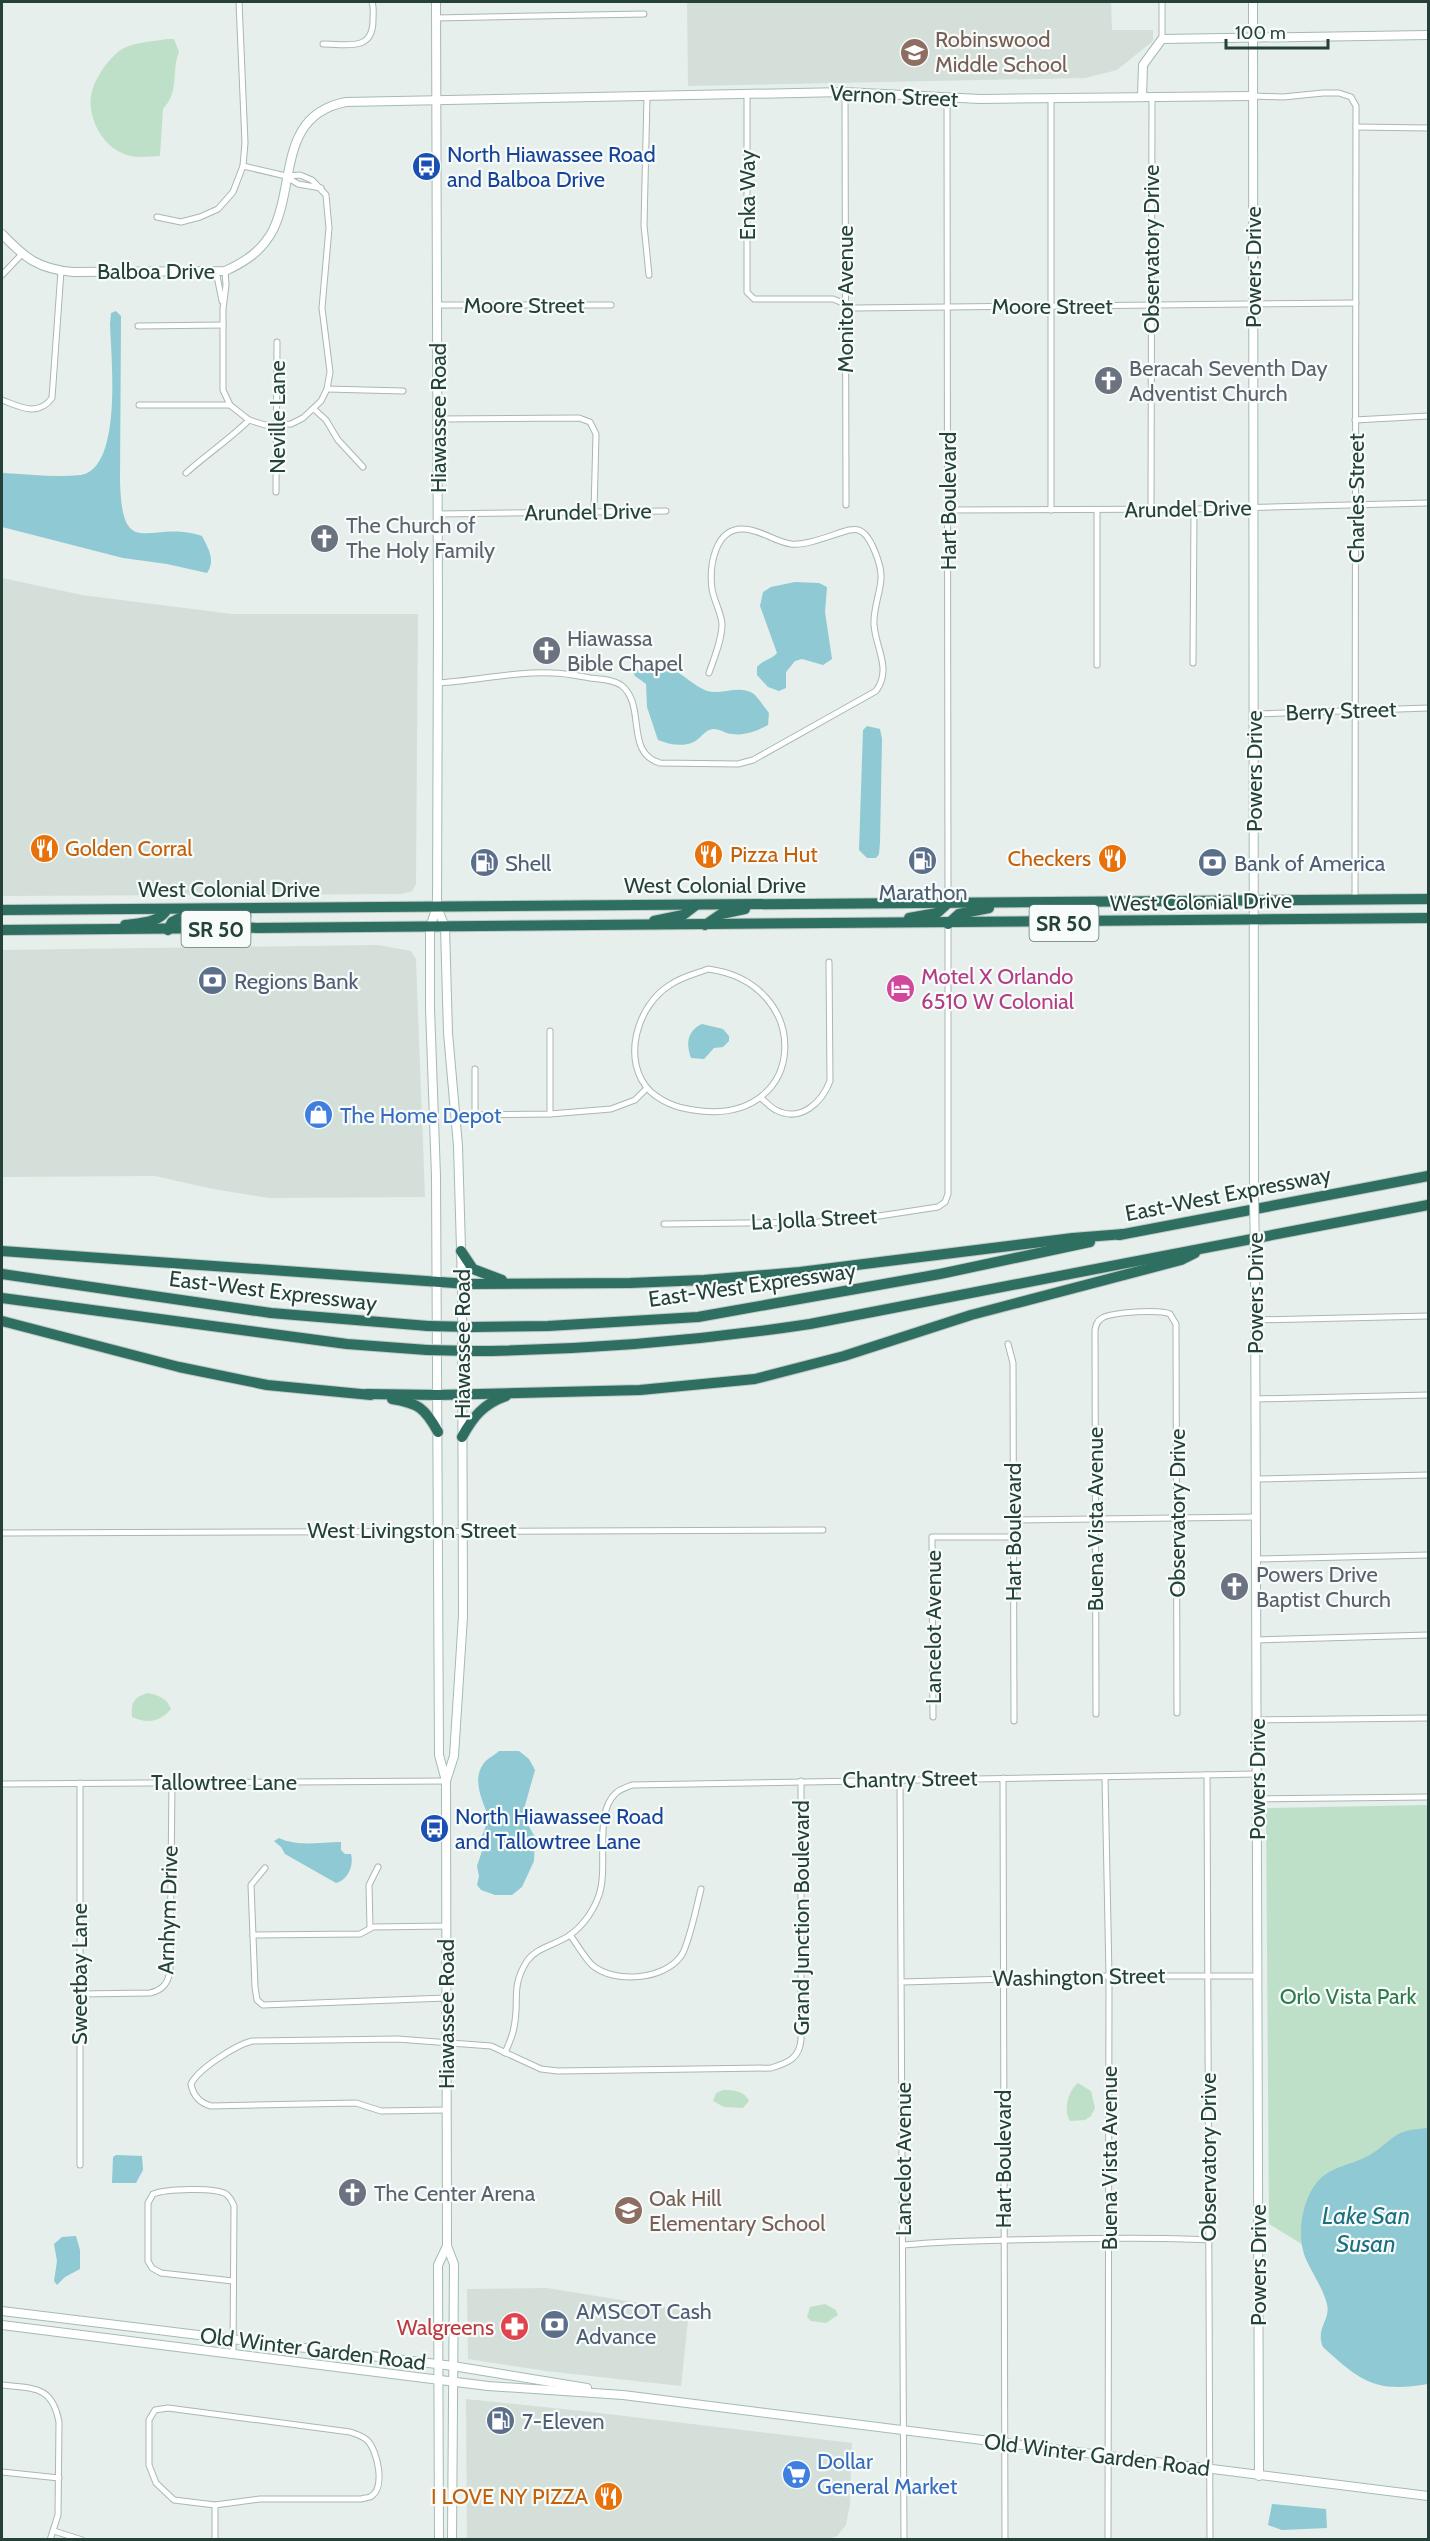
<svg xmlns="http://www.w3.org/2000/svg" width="1430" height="2541" font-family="Cabin,sans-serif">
<rect width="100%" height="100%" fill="#e6efeb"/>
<g fill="#d4dfda">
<path d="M687,2H1111L1112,30H1153V41L1117,70L1085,78L688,86Z"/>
<path d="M2,578L82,595L232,614H418L416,884L412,891L402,894L2,896Z"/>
<path d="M378,945L411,951L416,959L425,1197L269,1198L213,1189L155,1176L2,1177V950Z"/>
<path d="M547,2288L689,2311L681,2386L546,2371L468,2359L467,2289Z"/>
<path d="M466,2399L591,2412L852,2443L850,2504L846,2525L837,2536L825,2540L467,2539Z"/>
</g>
<g fill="#bfe0c8">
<path d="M167,39H174L179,52C171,71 180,91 163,109L160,156C151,156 140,158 131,156C104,151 85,117 92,91C96,77 107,61 118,52C130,42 152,42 167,39Z"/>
<path d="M148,1693C159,1696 166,1697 171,1709C160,1722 148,1724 132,1717C131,1702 134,1697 148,1693Z"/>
<path d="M1428,1805V2183L1329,2261L1269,2224L1266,1808Z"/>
<path d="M1078,2083L1091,2091L1095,2108L1091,2116L1085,2120L1070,2121C1063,2110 1068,2091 1078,2083Z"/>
<path d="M723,2090C733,2090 745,2091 749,2101L743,2108L724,2107L713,2101L716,2093Z"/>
<path d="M825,2304L836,2310L838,2315L826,2323L811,2321L807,2317L810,2307Z"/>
</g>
<g fill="#8ec9d4">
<path d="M116,311L121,316L120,480C122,565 149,518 202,536C208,548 216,560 207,573L167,564L123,558L2,527V473C27,474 55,478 81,475C123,468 111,356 110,324L111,313Z"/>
<path d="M795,582L819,583L827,587L825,612L832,659L823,665L802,659L795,661L786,672V688L779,691L768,687L757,675V667C763,660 771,660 777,653L760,606L763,592L771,587Z"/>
<path d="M670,668C683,674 694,686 707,691C722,695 740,684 754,694C759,699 764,707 769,713L768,725C757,731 745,736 732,734C726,734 720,729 714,729C707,729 703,735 698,739C688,748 670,745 658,740L647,707L646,684L635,676L632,670Z"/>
<path d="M867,726L880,729L882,739L880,842L879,854L876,858H867L859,850L863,730Z"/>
<path d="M702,1024L723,1029L729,1036V1041L723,1047L714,1048L704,1059L691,1058C686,1043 687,1031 702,1024Z"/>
<path d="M499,1751H519L529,1759L535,1770L524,1809L527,1823L535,1837L534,1861L522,1887L512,1895H495L481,1890L477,1885L479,1876L477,1866L484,1845L482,1836L489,1818C483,1802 471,1779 484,1763C488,1758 495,1755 499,1751Z"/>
<path d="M279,1838C298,1847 320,1842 341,1842V1850L345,1854H351C354,1865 348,1880 336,1883L285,1854L281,1847L274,1841Z"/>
<path d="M1428,2128V2384C1376,2393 1361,2382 1323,2347C1315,2328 1331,2320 1327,2304C1322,2285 1310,2271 1304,2254C1296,2229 1304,2189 1326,2174C1338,2166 1351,2164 1364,2158C1379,2152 1391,2135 1406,2131C1413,2129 1421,2129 1428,2128Z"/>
<path d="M116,2155L142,2156L143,2170L136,2183H112L113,2157Z"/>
<path d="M76,2236L80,2250V2269L65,2277L57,2285L54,2281L57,2261L54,2244L62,2237Z"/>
<path d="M1272,2504L1326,2509L1327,2528L1282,2530L1268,2525Z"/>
</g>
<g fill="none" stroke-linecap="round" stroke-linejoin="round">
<defs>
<g id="street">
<path d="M1162,2V39"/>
<path d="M436,18L644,14"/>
<path d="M323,44C347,44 373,52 373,20C373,14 374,7 372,2"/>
<path d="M845,92L846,505"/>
<path d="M747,94V292L754,299H833L855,308L1356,303"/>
<path d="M647,96L644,225L649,275"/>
<path d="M1253,96L1283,97L1323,93H1339L1351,97L1356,106L1355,900"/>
<path d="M947,98L948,903"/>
<path d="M1356,127L1428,128"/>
<path d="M287,177L298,184L321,188"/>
<path d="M157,217L181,222L200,217L218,209L233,192L243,166L245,143L239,2"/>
<path d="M216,271L222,301"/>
<path d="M225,271L226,285L223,309V390L230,405L249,420L265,425L291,424L303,418L321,401L327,389L330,372L322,308L329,228L326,195L312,180L300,175L286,176L243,166"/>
<path d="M2,275L22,254"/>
<path d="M437,305H611"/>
<path d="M138,326L223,325"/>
<path d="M327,389L403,391"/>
<path d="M2,400C20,407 38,417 52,398L61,271"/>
<path d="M139,405H230"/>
<path d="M315,410L326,420L338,440L363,467"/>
<path d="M438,419L579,418L590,422L596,434L594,512"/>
<path d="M1355,420L1428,416"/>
<path d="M186,473C207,454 230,439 249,420"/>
<path d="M276,492L277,342"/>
<path d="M948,510L1194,509L1428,503"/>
<path d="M1051,510V98"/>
<path d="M1097,510V665"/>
<path d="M1151,510L1152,97"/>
<path d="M438,514L666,511"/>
<path d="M1193,663L1194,509"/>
<path d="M438,683C476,681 515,671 553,673C565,673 578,676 590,678C600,679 612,679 621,685C647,705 624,753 660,763L738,764L753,760L876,691C892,669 876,649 874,625C873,609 880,594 881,579C882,567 871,533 858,530C855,529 852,530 849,530C834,534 807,546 791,544C775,542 760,529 743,529C715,528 709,566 712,589C714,601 721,612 722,624C722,640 714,658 709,673"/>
<path d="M1254,714L1428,708"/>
<path d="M708,969C814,983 809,1122 701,1111C682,1109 666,1105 651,1092C620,1062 637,1005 670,985C681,977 695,974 708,969Z"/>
<path d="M550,1031V1114"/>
<path d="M475,1069V1115"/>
<path d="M761,1098C766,1102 771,1108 776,1110C801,1123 822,1102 830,1081L829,962"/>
<path d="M455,1115L550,1114L611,1109L635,1100L647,1088"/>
<path d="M664,1224L818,1222L866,1218L938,1207L945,1202L948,1194V924"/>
<path d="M1255,1320L1428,1316"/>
<path d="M1008,1344L1013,1363L1014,1721"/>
<path d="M1255,1399L1428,1395"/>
<path d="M1256,1479L1428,1475"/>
<path d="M1013,1520L1256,1517"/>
<path d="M2,1533L823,1530"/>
<path d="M1256,1559L1428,1555"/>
<path d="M1256,1640L1428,1635"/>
<path d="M1096,1714L1095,1330C1096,1325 1097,1321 1102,1318C1113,1312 1160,1309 1170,1314L1176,1324L1177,1713"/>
<path d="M933,1717L932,1537H1013"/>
<path d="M1256,1720L1428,1718"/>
<path d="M1207,1775L1210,2540"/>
<path d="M1105,1777L1109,1976L1108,2540"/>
<path d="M1003,1778L1005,2540"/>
<path d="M900,1779L904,2540"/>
<path d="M80,1783V2165"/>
<path d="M2,1784L446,1781"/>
<path d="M1257,1799L1428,1797"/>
<path d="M265,1868L251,1885L255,1987L257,2000L263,2005L446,1998"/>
<path d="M370,1928L369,1885L378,1867"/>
<path d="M253,1935L360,1934L373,1927L446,1926"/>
<path d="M570,1935C577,1944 584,1957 592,1965C614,1984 664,1980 681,1956C689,1945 697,1904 701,1889"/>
<path d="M902,1982L1109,1976H1257"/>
<path d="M79,1994L150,1993C163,1990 168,1983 170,1971L172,1781"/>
<path d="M505,2053C508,2045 513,2036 514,2027C520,2000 510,1988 527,1961C537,1947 556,1945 570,1935C583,1926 594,1910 599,1895C609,1867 593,1813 616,1793C620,1789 627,1787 632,1785L1257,1774"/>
<path d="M446,2110L381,2111L356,2103L211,2106C200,2103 193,2095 191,2084C198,2069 236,2045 252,2041L397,2039L491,2046L541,2069L558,2071L771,2068C788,2063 800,2058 801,2039V1781"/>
<path d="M903,2245C954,2240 1005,2240 1056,2239C1107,2238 1158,2237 1209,2240"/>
<path d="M233,2281L161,2273L152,2268L148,2261V2203L153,2194C166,2189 214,2187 226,2194C230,2197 232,2201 234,2206L233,2354"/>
<path d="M2,2385C34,2389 52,2385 59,2422L58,2515L50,2540"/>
<path d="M168,2408L350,2432C356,2434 363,2436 367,2440C378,2451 386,2489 370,2497C367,2498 364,2498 361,2499H260L215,2505L174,2500L156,2483L149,2465V2420L155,2410Z"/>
<path d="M2,2472L59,2478"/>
<path d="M215,2505V2540"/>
<path d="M54,2531L82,2540"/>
</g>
<g id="secondary">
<path d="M436,2L438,619L437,907L430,927V1008L436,1176L439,1755L446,1781L447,2246L454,2264L452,2540"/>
<path d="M1253,2L1254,1197"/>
<path d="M1142,97L1143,65L1162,39L1428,35"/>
<path d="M2,234C25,258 38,269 73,272L225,271C245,262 262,251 273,230C296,183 278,115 346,102L845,92L980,99L1253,96"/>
<path d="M437,907L445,927L448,1033L458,1146L462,1283L463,1616L454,1756L446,1781"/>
<path d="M1255,1256L1259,2476"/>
<path d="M2,2311L453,2366L587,2388"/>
<path d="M2,2325L488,2386L623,2395L1428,2496"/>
<path d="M439,2540L438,2265L447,2246"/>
</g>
<g id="highway">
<path d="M2,910L1428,899"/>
<path d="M909,918L937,913L948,903"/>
<path d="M654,921L683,915L696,905"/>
<path d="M948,924L959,914L989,908"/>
<path d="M125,925C140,923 160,923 167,909"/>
<path d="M705,925L721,914L745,909"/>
<path d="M2,930L1428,918"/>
<path d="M168,930L172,922L180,918L246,915"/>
<path d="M1119,1235L1428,1176"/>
<path d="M2,1251L468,1284L630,1283L704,1280L800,1272L1073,1238L1124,1234"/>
<path d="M461,1251L473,1269L502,1280"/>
<path d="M2,1274L271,1313L428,1326"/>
<path d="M2,1298L347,1344L427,1350"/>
<path d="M2,1321L179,1367L267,1385L371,1395"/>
<path d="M473,1327L548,1326L698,1317L940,1274L1090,1242"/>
<path d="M473,1351C587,1350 697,1341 810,1324L1428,1205"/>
<path d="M367,1394L438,1395L640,1390L755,1379L844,1356L971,1315L1181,1260L1195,1253"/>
<path d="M392,1399C418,1403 425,1408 438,1432"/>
<path d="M462,1437C473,1417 483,1404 506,1396"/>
</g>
</defs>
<use href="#street" stroke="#a8b8b2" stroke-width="7"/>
<use href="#secondary" stroke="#a4bbb3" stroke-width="10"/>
<use href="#highway" stroke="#c2cac8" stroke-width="12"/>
<use href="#street" stroke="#fff" stroke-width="5"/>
<use href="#secondary" stroke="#fff" stroke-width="8"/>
<use href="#highway" stroke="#2f6f62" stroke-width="10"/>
<defs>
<path id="secondary-bridge" d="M1254,1197L1255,1256"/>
<g id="highway-bridge">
<path d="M428,1326L473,1327"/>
<path d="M427,1350L473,1351"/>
</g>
</defs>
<use href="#secondary-bridge" stroke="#a4bbb3" stroke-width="10" stroke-linecap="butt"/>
<use href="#highway-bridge" stroke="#c2cac8" stroke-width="12" stroke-linecap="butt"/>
<use href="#secondary-bridge" stroke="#fff" stroke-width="8"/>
<use href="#highway-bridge" stroke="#2f6f62" stroke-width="10"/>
</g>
<defs>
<symbol id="school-disc" viewBox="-11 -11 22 22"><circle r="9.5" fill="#8d6e63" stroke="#f7fbf9"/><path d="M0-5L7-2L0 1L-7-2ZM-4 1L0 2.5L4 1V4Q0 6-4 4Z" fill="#fff"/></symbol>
<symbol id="bus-disc" viewBox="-11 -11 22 22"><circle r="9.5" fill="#1a4fb4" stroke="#f7fbf9"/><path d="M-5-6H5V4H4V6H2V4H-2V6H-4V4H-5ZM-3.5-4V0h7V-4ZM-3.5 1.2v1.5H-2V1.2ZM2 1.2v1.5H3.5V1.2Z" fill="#fff"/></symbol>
<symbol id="church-disc" viewBox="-11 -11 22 22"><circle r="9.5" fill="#6b7280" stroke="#f7fbf9"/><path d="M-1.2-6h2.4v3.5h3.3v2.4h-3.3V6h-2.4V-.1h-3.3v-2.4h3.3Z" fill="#fff"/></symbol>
<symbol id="restaurant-disc" viewBox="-11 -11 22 22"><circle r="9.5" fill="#e8710a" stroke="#f7fbf9"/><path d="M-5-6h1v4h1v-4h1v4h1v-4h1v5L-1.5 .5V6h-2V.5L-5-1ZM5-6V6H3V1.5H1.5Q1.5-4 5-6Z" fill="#fff"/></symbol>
<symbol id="fuel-disc" viewBox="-11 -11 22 22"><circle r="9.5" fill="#5c6f8a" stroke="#f7fbf9"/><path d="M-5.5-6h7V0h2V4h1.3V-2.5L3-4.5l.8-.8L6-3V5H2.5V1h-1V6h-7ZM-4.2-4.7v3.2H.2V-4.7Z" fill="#fff"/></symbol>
<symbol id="bank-disc" viewBox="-11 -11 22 22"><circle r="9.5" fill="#5c6f8a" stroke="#f7fbf9"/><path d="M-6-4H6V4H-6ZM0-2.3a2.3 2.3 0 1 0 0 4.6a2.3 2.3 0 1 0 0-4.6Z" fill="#fff"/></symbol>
<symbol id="hotel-disc" viewBox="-11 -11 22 22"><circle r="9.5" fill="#d1479c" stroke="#f7fbf9"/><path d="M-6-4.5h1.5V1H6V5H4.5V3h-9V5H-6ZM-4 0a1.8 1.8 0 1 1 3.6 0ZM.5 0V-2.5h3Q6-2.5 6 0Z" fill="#fff"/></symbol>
<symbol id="shop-disc" viewBox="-11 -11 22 22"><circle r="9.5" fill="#3f7fe0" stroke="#f7fbf9"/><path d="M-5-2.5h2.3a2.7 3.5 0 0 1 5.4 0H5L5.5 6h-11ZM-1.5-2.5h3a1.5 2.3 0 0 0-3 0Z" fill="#fff"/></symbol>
<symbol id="pharmacy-disc" viewBox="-11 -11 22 22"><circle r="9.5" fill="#e0444e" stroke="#f7fbf9"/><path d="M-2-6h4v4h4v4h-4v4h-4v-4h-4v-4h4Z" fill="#fff"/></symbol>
<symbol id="supermarket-disc" viewBox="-11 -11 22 22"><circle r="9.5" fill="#3f7fe0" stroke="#f7fbf9"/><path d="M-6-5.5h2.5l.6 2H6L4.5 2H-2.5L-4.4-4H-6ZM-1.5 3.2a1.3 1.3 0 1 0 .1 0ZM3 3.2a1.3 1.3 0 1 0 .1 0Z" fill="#fff"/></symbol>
</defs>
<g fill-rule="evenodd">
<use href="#school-disc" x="898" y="36" width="33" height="33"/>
<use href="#bus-disc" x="410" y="150" width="33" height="33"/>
<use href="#church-disc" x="1092" y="364" width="33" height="33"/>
<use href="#church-disc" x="308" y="522" width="33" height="33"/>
<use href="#church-disc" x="530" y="634" width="33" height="33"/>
<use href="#restaurant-disc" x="28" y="832" width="33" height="33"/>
<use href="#restaurant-disc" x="692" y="838" width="33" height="33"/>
<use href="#restaurant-disc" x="1096" y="842" width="33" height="33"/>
<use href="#fuel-disc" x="906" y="844" width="33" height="33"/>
<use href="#fuel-disc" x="468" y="846" width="33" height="33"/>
<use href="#bank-disc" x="1196" y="846" width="33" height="33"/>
<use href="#bank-disc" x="196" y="964" width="33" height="33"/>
<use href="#hotel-disc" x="884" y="972" width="33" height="33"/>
<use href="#shop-disc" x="302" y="1098" width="33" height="33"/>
<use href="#church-disc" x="1218" y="1570" width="33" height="33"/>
<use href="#bus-disc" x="418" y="1812" width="33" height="33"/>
<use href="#church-disc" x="336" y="2176" width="33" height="33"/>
<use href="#school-disc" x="612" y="2194" width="33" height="33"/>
<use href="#bank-disc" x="538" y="2308" width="33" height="33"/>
<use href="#pharmacy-disc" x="498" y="2310" width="33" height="33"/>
<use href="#fuel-disc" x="484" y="2404" width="33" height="33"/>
<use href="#supermarket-disc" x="780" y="2458" width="33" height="33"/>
<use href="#restaurant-disc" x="592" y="2480" width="33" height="33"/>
</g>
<g text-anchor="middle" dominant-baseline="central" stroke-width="4.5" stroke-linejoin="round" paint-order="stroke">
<g fill="#f7fbf9" stroke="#637a73" stroke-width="1.5">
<rect x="1029.5" y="905" width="69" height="36" rx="4.5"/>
<rect x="181.5" y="911" width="69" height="36" rx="4.5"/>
</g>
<g font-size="21" font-weight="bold" fill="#24423a">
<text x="1064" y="923">SR 50</text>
<text x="216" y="929">SR 50</text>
</g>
<g font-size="22" fill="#785e54" stroke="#f7fbf9" text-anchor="start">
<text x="935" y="39">Robinswood<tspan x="935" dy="25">Middle School</tspan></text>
<text x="649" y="2198">Oak Hill<tspan x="649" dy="25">Elementary School</tspan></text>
</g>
<g font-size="22" fill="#24423a" stroke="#f7fbf9">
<text transform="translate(894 96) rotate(3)">Vernon Street</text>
<text transform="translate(747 195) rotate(-90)">Enka Way</text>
<text transform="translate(1151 249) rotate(-90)">Observatory Drive</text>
<text transform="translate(1253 267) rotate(-90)">Powers Drive</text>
<text x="156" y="271">Balboa Drive</text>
<text transform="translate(845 299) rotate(-90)">Monitor Avenue</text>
<text x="524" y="305">Moore Street</text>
<text x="1052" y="306">Moore Street</text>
<text transform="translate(277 417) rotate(-90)">Neville Lane</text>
<text transform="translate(438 418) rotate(-90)">Hiawassee Road</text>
<text transform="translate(1356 498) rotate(-90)">Charles Street</text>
<text transform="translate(948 501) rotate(-90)">Hart Boulevard</text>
<text transform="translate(1188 509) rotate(-1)">Arundel Drive</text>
<text transform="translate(588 512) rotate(-1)">Arundel Drive</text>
<text transform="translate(1341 711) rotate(-2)">Berry Street</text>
<text transform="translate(1254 771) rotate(-90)">Powers Drive</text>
<text x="715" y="885">West Colonial Drive</text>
<text x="229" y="889">West Colonial Drive</text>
<text transform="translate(1201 902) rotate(-1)">West Colonial Drive</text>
<text transform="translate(1228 1194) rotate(-11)">East-West Expressway</text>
<text transform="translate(814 1219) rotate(-3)">La Jolla Street</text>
<text transform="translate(752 1285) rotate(-8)">East-West Expressway</text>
<text transform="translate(273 1291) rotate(7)">East-West Expressway</text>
<text transform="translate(1255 1293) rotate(-90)">Powers Drive</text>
<text transform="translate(462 1344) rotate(-90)">Hiawassee Road</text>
<text transform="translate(1177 1513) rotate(-90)">Observatory Drive</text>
<text transform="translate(1095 1519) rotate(-90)">Buena Vista Avenue</text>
<text x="412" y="1530">West Livingston Street</text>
<text transform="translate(1013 1532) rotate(-90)">Hart Boulevard</text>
<text transform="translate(933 1627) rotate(-90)">Lancelot Avenue</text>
<text transform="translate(910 1779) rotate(-1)">Chantry Street</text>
<text transform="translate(1257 1779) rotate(-90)">Powers Drive</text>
<text x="224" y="1782">Tallowtree Lane</text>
<text transform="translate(168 1910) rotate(-88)">Arnhym Drive</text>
<text transform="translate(801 1918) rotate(-90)">Grand Junction Boulevard</text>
<text transform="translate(79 1974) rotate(-90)">Sweetbay Lane</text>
<text transform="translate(1079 1977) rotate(-1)">Washington Street</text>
<text transform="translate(446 2014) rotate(-90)">Hiawassee Road</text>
<text transform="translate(1208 2157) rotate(-90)">Observatory Drive</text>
<text transform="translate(1109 2158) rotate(-90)">Buena Vista Avenue</text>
<text transform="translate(903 2159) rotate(-90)">Lancelot Avenue</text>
<text transform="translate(1003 2159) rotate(-90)">Hart Boulevard</text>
<text transform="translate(1258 2265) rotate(-90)">Powers Drive</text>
<text transform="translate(313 2349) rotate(7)">Old Winter Garden Road</text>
<text transform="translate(1097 2455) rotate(7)">Old Winter Garden Road</text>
</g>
<g font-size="22" fill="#164399" stroke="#f7fbf9" text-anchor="start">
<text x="447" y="154">North Hiawassee Road<tspan x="447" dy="25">and Balboa Drive</tspan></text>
<text x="455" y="1816">North Hiawassee Road<tspan x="455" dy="25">and Tallowtree Lane</tspan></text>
</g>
<g font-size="22" fill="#5b616d" stroke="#f7fbf9" text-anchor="start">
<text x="1129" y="368">Beracah Seventh Day<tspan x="1129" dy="25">Adventist Church</tspan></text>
<text x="346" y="525">The Church of<tspan x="346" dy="25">The Holy Family</tspan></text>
<text x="567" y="638">Hiawassa<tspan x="567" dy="25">Bible Chapel</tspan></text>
<text x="1256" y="1574">Powers Drive<tspan x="1256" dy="25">Baptist Church</tspan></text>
<text x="374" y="2193">The Center Arena</text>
</g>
<g font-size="22" fill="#c56008" stroke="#f7fbf9" text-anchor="start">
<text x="65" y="848">Golden Corral</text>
<text x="730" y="854">Pizza Hut</text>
<text x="1091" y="858" text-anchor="end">Checkers</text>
<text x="588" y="2496" text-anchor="end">I LOVE NY PIZZA</text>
</g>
<g font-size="22" fill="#4e5e75" stroke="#f7fbf9" text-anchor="start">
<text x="505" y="863">Shell</text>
<text x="1234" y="863">Bank of America</text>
<text x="923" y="892" text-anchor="middle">Marathon</text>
<text x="234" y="981">Regions Bank</text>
<text x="576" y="2311">AMSCOT Cash<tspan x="576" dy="25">Advance</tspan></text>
<text x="522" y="2421">7-Eleven</text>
</g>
<g font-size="22" fill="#b23c85" stroke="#f7fbf9" text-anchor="start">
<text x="921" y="976">Motel X Orlando<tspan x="921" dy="25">6510 W Colonial</tspan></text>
</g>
<g font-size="22" fill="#366cbe" stroke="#f7fbf9" text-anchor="start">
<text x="340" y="1115">The Home Depot</text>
<text x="817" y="2461">Dollar<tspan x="817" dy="25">General Market</tspan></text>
</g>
<g font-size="22" fill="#2d7a4b" stroke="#f7fbf9">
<text x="1348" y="1996">Orlo Vista Park</text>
</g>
<g font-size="22" fill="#be3a42" stroke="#f7fbf9" text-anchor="end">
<text x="494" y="2327">Walgreens</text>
</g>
<g font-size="24" font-style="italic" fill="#1c6f80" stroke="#f7fbf9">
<text x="1366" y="2215">Lake San<tspan x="1366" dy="28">Susan</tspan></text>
</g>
</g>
<rect width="1430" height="2541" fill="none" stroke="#24423a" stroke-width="6"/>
<path d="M1226 39v9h102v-9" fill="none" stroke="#24423a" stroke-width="3"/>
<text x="1235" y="39" font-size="18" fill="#24423a" stroke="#f7fbf9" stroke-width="4.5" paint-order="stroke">100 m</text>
</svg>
